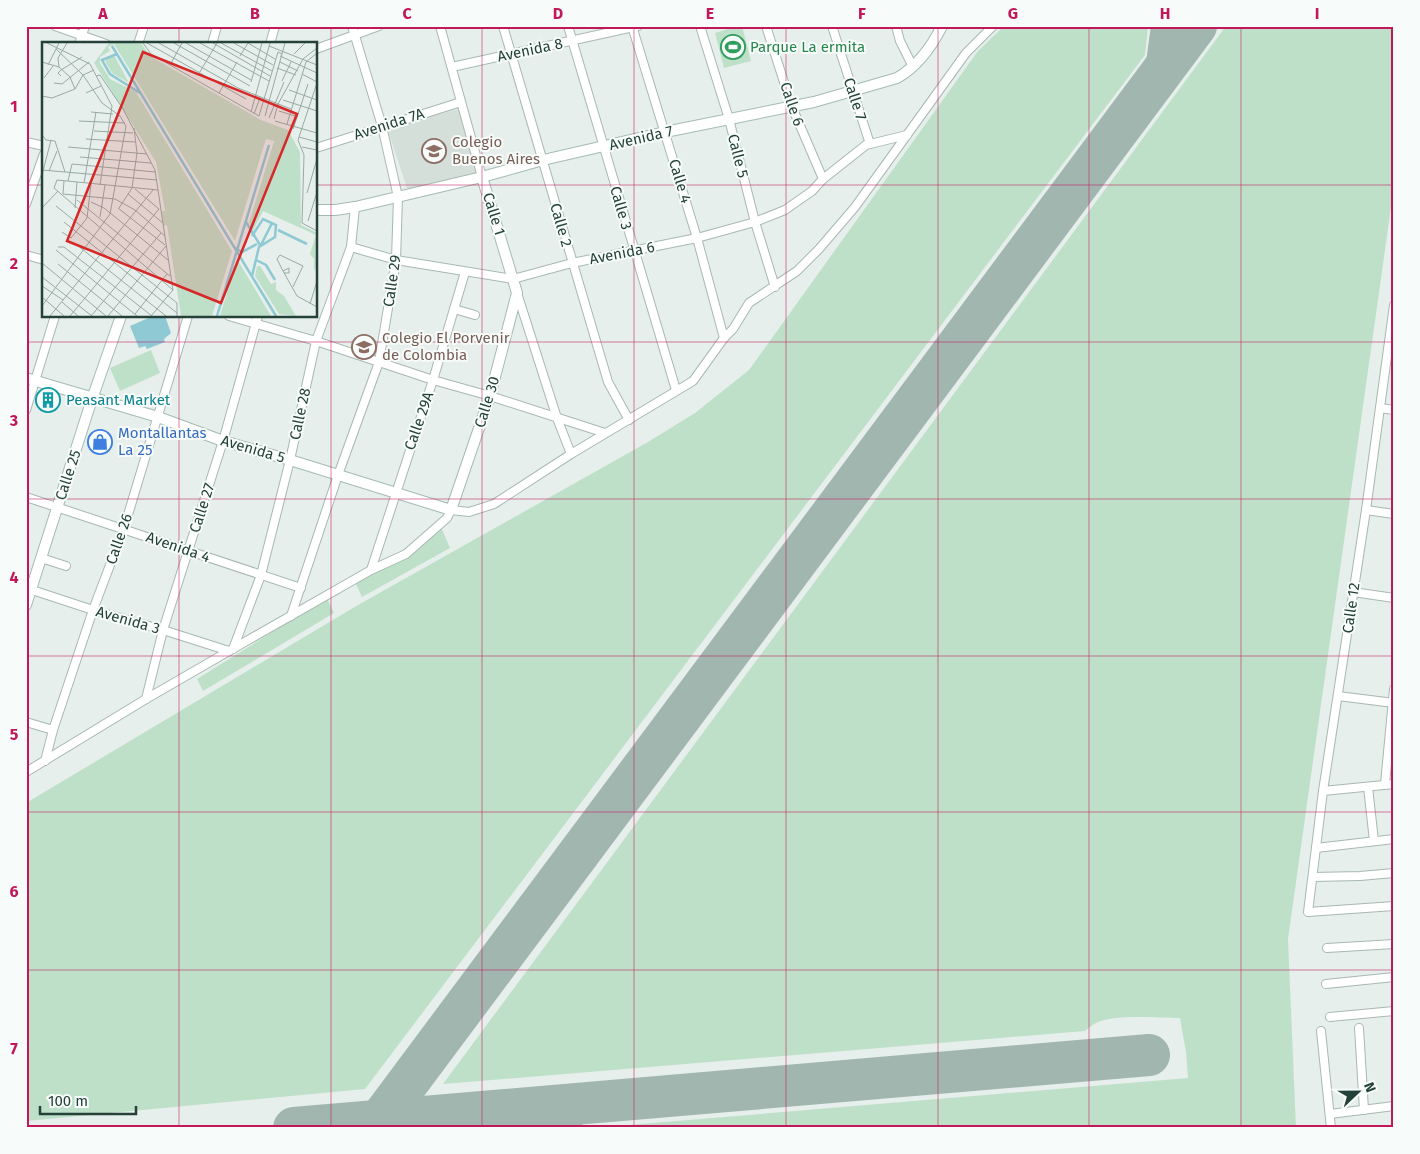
<svg xmlns="http://www.w3.org/2000/svg" width="1420" height="1154" font-family="'Fira Sans',sans-serif">
<rect width="100%" height="100%" fill="#e6efeb"/>
<path fill="#d4dfda" d="M462,108L479,173L408,191L387,128Z"/>
<g fill="#bfe0c8">
<path d="M738,26H742L751,61L724,68L715,33Z"/>
<path d="M1004,26H1148L1145,55L365,1089L26,1121V803L358,605L648,442L695,413L749,370L978,51Z"/>
<path d="M1226,26H1394V186L1288,939L1296,1128H593L1188,1078L1186,1052L1180,1018C1157,1018 1118,1014 1098,1022C1093,1024 1089,1028 1085,1031L443,1084Z"/>
<path d="M151,350L160,373L120,391L110,368Z"/>
<path d="M441,527L450,548L362,597L355,582L407,554Z"/>
<path d="M327,598L334,613L203,691L197,679Z"/>
</g>
<path fill="#8ec9d4" d="M153,316H165L171,333L164,339L165,342L147,349L145,346L139,348L130,326Z"/>
<g fill="none" stroke-linecap="round" stroke-linejoin="round">
<g stroke="#a2b6b0" stroke-width="18">
<path d="M1152,85L1160,26"/>
<path d="M555,1105C565,1110 568,1117 565,1128"/>
<path d="M322,1125H335L345,1128"/>
<path d="M385,1128L395,1099"/>
<path d="M393,1128L402,1120L409,1118"/>
<path d="M567,1128L591,1102"/>
</g>
<g stroke="#a2b6b0" stroke-width="42">
<path d="M294,1128L1149,1055"/>
<path d="M374,1128L1196,26"/>
</g>
<defs>
<g id="street">
<path d="M55,26L106,44"/>
<path d="M440,26L482,177"/>
<path d="M503,26L608,382L629,420"/>
<path d="M568,26L676,390"/>
<path d="M632,26L697,238L724,338"/>
<path d="M700,26L729,119L755,222L775,287"/>
<path d="M766,26L792,107L823,179"/>
<path d="M832,26L870,144"/>
<path d="M896,26L900,41L913,67"/>
<path d="M79,44L85,26"/>
<path d="M138,44L144,26"/>
<path d="M212,44L217,26"/>
<path d="M270,44L275,26"/>
<path d="M316,49L379,26"/>
<path d="M452,67L638,26"/>
<path d="M26,142L44,146"/>
<path d="M316,148L461,102"/>
<path d="M26,204L44,154"/>
<path d="M351,247L396,260L513,279L572,263L697,238L755,222L785,210L812,191L823,179L866,145L907,135"/>
<path d="M26,255L44,260"/>
<path d="M517,293L557,418L571,454"/>
<path d="M1394,305L1366,510L1323,791L1308,912L1394,906"/>
<path d="M454,309L475,315"/>
<path d="M229,316L316,341L433,380L490,396L605,433"/>
<path d="M1380,408L1394,410"/>
<path d="M26,410L55,316"/>
<path d="M26,497L301,588"/>
<path d="M1366,510L1394,514"/>
<path d="M41,558L66,566"/>
<path d="M371,570L433,380L465,272"/>
<path d="M26,588L93,610L163,630L229,651"/>
<path d="M1353,592L1394,598"/>
<path d="M291,616L338,475L379,362L396,260L398,197L382,126L352,26"/>
<path d="M233,649L261,575L290,460L316,341L351,247L355,207"/>
<path d="M1338,696L1394,703"/>
<path d="M146,699L163,630L223,441L258,316"/>
<path d="M26,722L53,730"/>
<path d="M45,761L53,730L93,610L124,528L188,316"/>
<path d="M26,772L146,699L229,651L371,570L406,554L447,518L451,510L469,512L494,504L571,454L693,381L724,338L733,329L749,303L797,271L819,249L855,207L966,53L993,26"/>
<path d="M1385,784L1394,689"/>
<path d="M1368,787L1374,841"/>
<path d="M1323,791L1394,784"/>
<path d="M1316,848L1394,839"/>
<path d="M1313,877L1360,876L1394,873"/>
<path d="M1327,948L1394,944"/>
<path d="M1326,984L1394,977"/>
<path d="M1330,1017L1394,1011"/>
<path d="M1359,1028L1364,1110"/>
<path d="M1321,1031L1331,1128"/>
<path d="M1330,1114L1394,1106"/>
</g>
<g id="secondary">
<path d="M316,210H335L355,207L482,177L543,160L665,132L814,102L897,78C918,66 931,48 942,26"/>
<path d="M26,378L158,417L223,441L290,460L451,510L490,396L517,293L482,177"/>
<path d="M26,605L92,399L121,316"/>
</g>
</defs>
<use href="#street" stroke="#a8b8b2" stroke-width="10"/>
<use href="#secondary" stroke="#a4bbb3" stroke-width="12"/>
<use href="#street" stroke="#fff" stroke-width="8"/>
<use href="#secondary" stroke="#fff" stroke-width="10"/>
</g>
<path fill="none" stroke="#c2185b" stroke-width="1" stroke-opacity="0.55" d="M179,26V44M331,26V1128M482,26V1128M634,26V1128M786,26V1128M938,26V1128M1089,26V1128M1241,26V1128M26,185H44M316,185H1394M179,316V1128M26,342H1394M26,499H1394M26,656H1394M26,812H1394M26,970H1394"/>
<defs>
<symbol id="stadium-ring" viewBox="-11 -11 22 22"><circle r="9.5" fill="#f7fbf9" stroke="#2e9e5b" stroke-width="1.5"/><path d="M0-5a6.5 5 0 1 0 0 10a6.5 5 0 1 0 0-10ZM-3.5-1.8h7v3.6h-7Z" fill="#2e9e5b"/></symbol>
<symbol id="school-ring" viewBox="-11 -11 22 22"><circle r="9.5" fill="#f7fbf9" stroke="#8d6e63" stroke-width="1.5"/><path d="M0-5L7-2L0 1L-7-2ZM-4 1L0 2.5L4 1V4Q0 6-4 4Z" fill="#8d6e63"/></symbol>
<symbol id="building-ring" viewBox="-11 -11 22 22"><circle r="9.5" fill="#f7fbf9" stroke="#0f9aa8" stroke-width="1.5"/><path d="M-4-6H4V6H1V3H-1V6H-4ZM-2.5-4.3h1.7v1.8h-1.7ZM.8-4.3h1.7v1.8H.8ZM-2.5-1h1.7V.8h-1.7ZM.8-1h1.7V.8H.8Z" fill="#0f9aa8"/></symbol>
<symbol id="shop-ring" viewBox="-11 -11 22 22"><circle r="9.5" fill="#f7fbf9" stroke="#3f7fe0" stroke-width="1.5"/><path d="M-5-2.5h2.3a2.7 3.5 0 0 1 5.4 0H5L5.5 6h-11ZM-1.5-2.5h3a1.5 2.3 0 0 0-3 0Z" fill="#3f7fe0"/></symbol>
</defs>
<g fill-rule="evenodd">
<use href="#stadium-ring" x="719" y="33" width="28" height="28"/>
<use href="#school-ring" x="420" y="137" width="28" height="28"/>
<use href="#school-ring" x="350" y="333" width="28" height="28"/>
<use href="#building-ring" x="34" y="386" width="28" height="28"/>
<use href="#shop-ring" x="86" y="428" width="28" height="28"/>
</g>
<g text-anchor="middle" dominant-baseline="central" stroke-width="4" stroke-linejoin="round" paint-order="stroke">
<g font-size="15" fill="#27864d" stroke="#f7fbf9" text-anchor="start">
<text x="750" y="47">Parque La ermita</text>
</g>
<g font-size="15" fill="#24423a" stroke="#f7fbf9">
<text transform="translate(530 50) rotate(-12)">Avenida 8</text>
<text transform="translate(855 99) rotate(72)">Calle 7</text>
<text transform="translate(792 104) rotate(71)">Calle 6</text>
<text transform="translate(389 124) rotate(-18)">Avenida 7A</text>
<text transform="translate(641 138) rotate(-13)">Avenida 7</text>
<text transform="translate(738 156) rotate(76)">Calle 5</text>
<text transform="translate(680 181) rotate(73)">Calle 4</text>
<text transform="translate(621 208) rotate(74)">Calle 3</text>
<text transform="translate(494 214) rotate(73)">Calle 1</text>
<text transform="translate(561 225) rotate(74)">Calle 2</text>
<text transform="translate(622 253) rotate(-11)">Avenida 6</text>
<text transform="translate(392 281) rotate(-82)">Calle 29</text>
<text transform="translate(487 402) rotate(-73)">Calle 30</text>
<text transform="translate(300 414) rotate(-78)">Calle 28</text>
<text transform="translate(419 421) rotate(-71)">Calle 29A</text>
<text transform="translate(253 449) rotate(16)">Avenida 5</text>
<text transform="translate(68 475) rotate(-72)">Calle 25</text>
<text transform="translate(202 508) rotate(-72)">Calle 27</text>
<text transform="translate(119 539) rotate(-71)">Calle 26</text>
<text transform="translate(178 547) rotate(19)">Avenida 4</text>
<text transform="translate(1351 608) rotate(-82)">Calle 12</text>
<text transform="translate(128 620) rotate(16)">Avenida 3</text>
</g>
<g font-size="15" fill="#785e54" stroke="#f7fbf9" text-anchor="start">
<text x="452" y="142">Colegio<tspan x="452" dy="17">Buenos Aires</tspan></text>
<text x="382" y="338">Colegio El Porvenir<tspan x="382" dy="17">de Colombia</tspan></text>
</g>
<g font-size="15" fill="#0d838f" stroke="#f7fbf9" text-anchor="start">
<text x="66" y="400">Peasant Market</text>
</g>
<g font-size="15" fill="#366cbe" stroke="#f7fbf9" text-anchor="start">
<text x="118" y="433">Montallantas<tspan x="118" dy="17">La 25</tspan></text>
</g>
</g>
<g transform="translate(42 42)">
<rect width="275" height="275" fill="#e6efeb"/>
<path d="M67,1H99L108,14L219,78L246,88L258,110L259,183L275,191V222L272,229V217L268,212L274,193L221,169L211,189L207,181L232,99L224,97L222,103L193,199L72,2L66,5L68,9L58,15V21L68,37L94,50L190,209L170,274H139L125,183L122,184L119,169H123L114,120L52,21ZM68,14L73,15L87,41L70,31L63,19ZM195,217L229,274H178ZM215,224H218L229,242L234,240V248L242,254L254,274L237,272L213,234Z" fill="#bfe0c8"/>
<path fill="none" stroke="#8ec9d4" stroke-width="2.5" d="M70,4L234,274M75,12L60,18L68,32L98,51M204,180L218,203M236,188L265,202M219,203L230,181M193,206L200,210L215,202M214,218L224,223L233,238M210,234L217,205L233,195L234,183L221,177L210,194M175,274L227,103"/>
<path fill="none" stroke="#98aaa4" stroke-width="1" d="M5,1L48,22L70,64L58,143M101,1L109,12L217,74L236,10L240,12M105,1L204,57M117,1L196,46L249,67M132,1L208,44M144,1L209,38M158,1L227,39M171,1L228,34M179,1L230,29M192,1L231,23M206,1L233,17M227,4L275,23M252,12L263,1M198,14L206,1M238,14L275,31M0,20L17,25L28,35L33,47M238,20L256,29M6,23L17,1M128,23L140,1M17,25L16,16L25,1M235,26L254,33M260,32L275,40M156,33L175,1M19,34L16,31L19,28L40,15M54,34L58,33L81,67L113,128L131,248M2,36L11,24M240,39L249,20M209,40L220,1M12,41L20,42L47,20M275,41L256,98L262,113L260,181L275,189M247,48L275,58M44,51L59,44M177,51L195,20M0,54L10,56L33,47L41,33L52,28M241,58L275,69M237,69L256,75M49,70L71,72M209,70L228,1M212,72L218,56M223,74L243,1M227,76L242,40M232,77L236,62L261,17L275,6M37,79L83,81M233,79L275,91M245,82L264,20L275,11M251,87L266,42M52,89L91,91M0,93L4,98L13,99L23,130M257,95L275,100M44,97L93,100M26,105L105,112M260,105L275,108M38,115L109,121M0,128L115,138M7,129L15,109M0,133L9,98M22,139L21,152L73,157L93,168L123,194M26,139L30,122L113,130M42,141L54,70M116,148L15,138L12,146L131,248M265,151L275,117M86,152L121,181M35,158L128,234M49,160L62,166L126,218M14,164L135,261V274M0,166L16,149M33,166L35,140M76,166L123,203M77,166L90,146L95,111L92,86M58,175L63,143M266,179L275,150M22,180L135,271M20,190L29,196L45,176L49,142M35,203L124,274M16,205H22L110,274M14,208L95,274M0,221L64,274M16,222L80,274M241,229L235,217L238,213L261,224L251,245M242,231H247V226L241,229L255,254L275,265M0,235L50,274M0,244L21,258M0,255L22,274M20,260L36,274M268,262L275,239M0,264L68,172L84,84L78,74L60,61L41,33L14,7M93,272L125,232M8,274L111,148M28,274L117,167L93,147M49,274L119,191M66,274L124,204M109,274L131,248"/>
<path fill="#d62828" fill-opacity="0.15" stroke="#d62828" stroke-width="2.5" d="M101,10L255,72L179,261L25,199Z"/>
<rect width="275" height="275" fill="none" stroke="#24423a" stroke-width="2.5"/>
</g>
<rect width="1420" height="1154" fill="none" stroke="#f7fbf9" stroke-width="55"/>
<g transform="translate(1358 1092) rotate(68)" stroke="#f7fbf9" stroke-width="4" paint-order="stroke">
<path d="M0-4L9 19L0 12L-9 19Z" fill="#24423a"/>
<text y="-8" font-size="14" font-weight="bold" text-anchor="middle" fill="#24423a">N</text>
</g>
<path d="M40 1106v8h96v-8" fill="none" stroke="#24423a" stroke-width="2.5"/>
<text x="48" y="1106" font-size="15" fill="#24423a" stroke="#f7fbf9" stroke-width="4" paint-order="stroke">100 m</text>
<rect x="28" y="28" width="1364" height="1098" fill="none" stroke="#c2185b" stroke-width="2"/>
<g font-size="16" text-anchor="middle" font-weight="bold" fill="#c2185b">
<text x="103" y="19">A</text>
<text x="255" y="19">B</text>
<text x="407" y="19">C</text>
<text x="558" y="19">D</text>
<text x="710" y="19">E</text>
<text x="862" y="19">F</text>
<text x="1013" y="19">G</text>
<text x="1165" y="19">H</text>
<text x="1317" y="19">I</text>
<text x="14" y="112">1</text>
<text x="14" y="269">2</text>
<text x="14" y="426">3</text>
<text x="14" y="583">4</text>
<text x="14" y="740">5</text>
<text x="14" y="897">6</text>
<text x="14" y="1054">7</text>
</g>
</svg>
